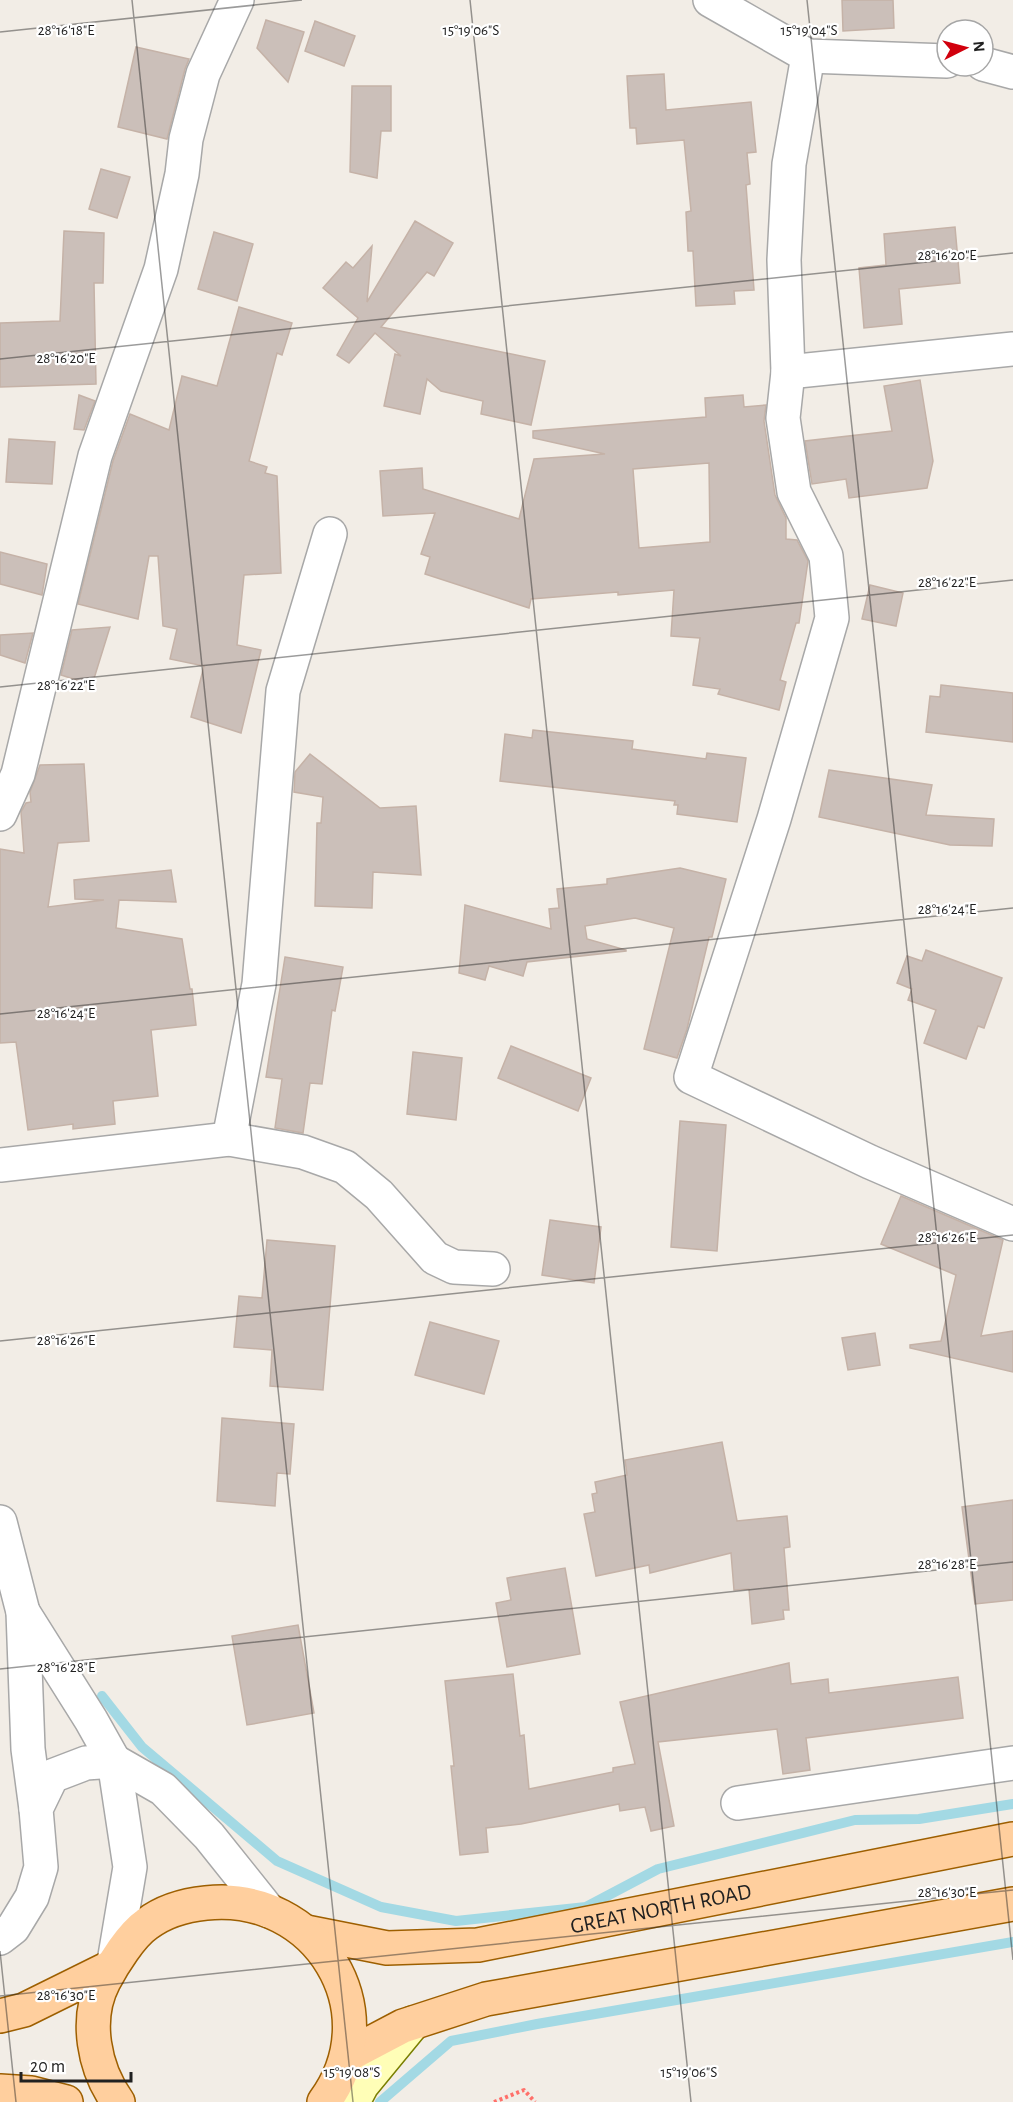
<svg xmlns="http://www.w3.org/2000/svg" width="1013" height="2102" font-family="'Alegreya Sans',sans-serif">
<rect width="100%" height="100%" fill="#f2ede6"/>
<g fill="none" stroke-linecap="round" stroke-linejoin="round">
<g stroke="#a3d9e4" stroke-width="10">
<path d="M102,1696L142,1747L277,1861L381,1907L456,1921L586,1907L658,1869L855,1820L919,1819L1013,1804"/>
<path d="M380,2102L451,2041L537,2024L1013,1942"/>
</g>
</g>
<g fill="#cbbfb9" stroke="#c5b2a7" stroke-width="1.5" fill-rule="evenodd">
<path d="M842,0H893L894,28L843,31Z"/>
<path d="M266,20L304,32L288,82L257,48Z"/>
<path d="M315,21L355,36L344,66L305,51Z"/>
<path d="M136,47L189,59L185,69L167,139L118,127Z"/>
<path d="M664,74L666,110L751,102L756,152L747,153L750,184L746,185L754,290L734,291L735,304L696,306L693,251H688L686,212L691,211L684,140L637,144L636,128H630L627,76Z"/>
<path d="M352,86H391V131H381L377,178L350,172Z"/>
<path d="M101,169L130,177L117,218L89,209Z"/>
<path d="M415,221L453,243L434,276L427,272L381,327L545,361L531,425L481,414L483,401L441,391L427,379L420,414L384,406L395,354L401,356L375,333L349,363L337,355L358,318L323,288L346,262L353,268L372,246L367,302Z"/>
<path d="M955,227L960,283L899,289L902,324L864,328L859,268L886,265L884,234Z"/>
<path d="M64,231L104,233L103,283H94L96,384L0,387V323L60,321Z"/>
<path d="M214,232L253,244L237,301L198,289Z"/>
<path d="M239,307L292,323L282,355L277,353L249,461L267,467L265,473L277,476L281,573L244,575L237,645L261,650L241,733L191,717L204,666L170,659L177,629L163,626L158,556H149L138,619L78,604L113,461L130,414L169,430L182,376L217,386Z"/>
<path d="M920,380L933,461L927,488L849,498L846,479L812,484L805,441L892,431L884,386Z"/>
<path d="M79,395L95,401L84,430L74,429Z"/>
<path d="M743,395L744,407L766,405L764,421L775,495L786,518V539L797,540L808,561L799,623H796L780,680L786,682L779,710L718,694L720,689L693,685L700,638L671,636L674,590L618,595V592L531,599L529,608L425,574L430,557L421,554L435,513L383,516L380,471L422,468L423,489L519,519L534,459L605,454L533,438V431L706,417L705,398ZM709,463L710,542L639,548L633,469Z"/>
<path d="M9,439L55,442L52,484L6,482Z"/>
<path d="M0,552L47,564L42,595L0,584Z"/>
<path d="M870,585L903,593L896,626L862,619Z"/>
<path d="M110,627L92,685L61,675L72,630Z"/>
<path d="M33,633L25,663L0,655V635Z"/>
<path d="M941,685L1013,693V742L926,732L930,696L940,697Z"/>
<path d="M533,730L633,741L632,749L706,759L707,753L746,758L737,822L677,814L678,805H674L675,801L500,781L505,734L532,738Z"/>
<path d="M310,754L380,808L416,806L421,875L373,872L372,908L315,906L317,823H321L323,797L294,792L295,772Z"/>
<path d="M84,764L89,841L58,843L48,907L104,900L75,899L74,880L171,870L176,902L119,900L116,928L182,939L190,989H192L196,1025L151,1030L158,1096L113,1101L115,1124L73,1129V1124L28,1130L16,1042L0,1043V849L24,853L21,812L26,803L31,802L30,792L40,765Z"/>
<path d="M829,770L932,785L926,815L994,819L992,846L950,845L819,817Z"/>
<path d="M680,868L726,879L712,937H709L687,1029L677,1058L644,1049L674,928L635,918L585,926L587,939L626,950V951L527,962L523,976L489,966L485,980L459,973L465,905L551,929L549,909L559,908L557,889L607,884V879Z"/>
<path d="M926,950L1002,978L984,1028L978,1026L966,1059L924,1043L936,1010L908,1000L912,989L897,983L907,956L922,961Z"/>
<path d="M285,957L343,967L335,1011L332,1010L322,1084L310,1083L303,1133L275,1128L282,1079L266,1077Z"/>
<path d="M511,1046L591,1078L578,1111L498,1078Z"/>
<path d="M413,1052L462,1058L456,1120L407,1114Z"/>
<path d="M680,1121L726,1125L717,1251L671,1247Z"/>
<path d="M901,1196L1003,1240L981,1336L1013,1331V1372L910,1348V1345L941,1341L956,1275L881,1244Z"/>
<path d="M550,1220L601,1227L594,1283L542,1275Z"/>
<path d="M267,1240L335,1246L323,1390L270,1386L272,1350L234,1347L239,1296L262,1298Z"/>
<path d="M430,1322L499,1341L484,1394L415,1375Z"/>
<path d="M875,1333L880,1365L848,1370L842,1338Z"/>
<path d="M222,1418L294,1424L290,1474L277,1473L275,1506L217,1501Z"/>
<path d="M722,1442L737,1521L787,1516L790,1547L784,1548L789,1610H783L784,1619L752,1624L749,1589L734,1590L731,1553L650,1573L649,1565L596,1576L584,1514L595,1512L592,1494L597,1493L595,1482L627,1475L625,1460Z"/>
<path d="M1013,1500V1600L975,1604L962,1507Z"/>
<path d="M565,1568L580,1654L507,1667L496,1603L511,1600L507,1578Z"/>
<path d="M298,1625L314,1713L247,1725L232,1636Z"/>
<path d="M789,1663L791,1684L828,1679L829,1693L958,1677L963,1718L806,1738L810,1770L783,1774L777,1729L658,1742L674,1826L651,1831L645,1807L620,1811L619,1804L521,1824L486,1828L488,1852L460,1855L451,1766H454L445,1681L513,1674L520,1736L524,1735L529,1789L613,1772V1768L635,1764L620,1702Z"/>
</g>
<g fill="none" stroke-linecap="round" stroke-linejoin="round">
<defs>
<g id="street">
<path d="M710,0L808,56L947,61"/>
<path d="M808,56L789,164L784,260L788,372L783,418L794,492L826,556L832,618L774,819L691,1077L870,1162L1013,1224"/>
<path d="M983,64L1013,72"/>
<path d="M788,372L1013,349"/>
<path d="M0,814L18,774L95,456L161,269L182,174L186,139L203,74L237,0"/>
<path d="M229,1139L259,984L283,691L330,534"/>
<path d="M0,1165L229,1139L303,1152L345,1167L379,1195L435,1258L454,1267L493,1269"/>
<path d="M0,1522L23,1612L28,1749L36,1809"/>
<path d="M23,1612L91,1720L114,1761L130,1867L114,1962"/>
<path d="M738,1803L1013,1763"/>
<path d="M0,1938L13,1928L32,1897L41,1867L36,1809L52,1776L86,1763L114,1761L163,1789L209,1836L269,1911"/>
</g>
<path id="secondary" d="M353,2102L362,2085L413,2023"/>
<g id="primary">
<path id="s1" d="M306,1932L387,1948L478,1945L1013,1839"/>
<path d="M0,2016L24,2010L111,1967"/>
<path d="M348,2055L403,2026L486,1999L1013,1904"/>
<path d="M0,2091L31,2093L66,2102"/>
<path d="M118,2102C94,2069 84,2019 104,1981C113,1964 131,1935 147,1924C164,1911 186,1905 206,1903C317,1891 391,2011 324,2102"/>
</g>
</defs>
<use href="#street" stroke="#a8a8a8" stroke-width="36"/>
<use href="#secondary" stroke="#7a7f00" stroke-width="36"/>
<use href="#primary" stroke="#9d5f00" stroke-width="36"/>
<path stroke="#ff706a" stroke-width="4" stroke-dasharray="3 3" stroke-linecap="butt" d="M494,2102L524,2090L535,2102"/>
<use href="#street" stroke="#fff" stroke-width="33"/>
<use href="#secondary" stroke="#fffeb7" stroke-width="33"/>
<use href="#primary" stroke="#ffcf9e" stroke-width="33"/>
</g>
<path fill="none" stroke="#212121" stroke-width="1.5" stroke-opacity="0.45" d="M132,0L353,2102M470,0L691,2102M807,0L1013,1960M0,32L302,0M0,359L1013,253M0,687L1013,580M0,1014L1013,908M0,1341L1013,1235M0,1669L1013,1562M0,1951L16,2102M0,1996L1013,1890"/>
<g text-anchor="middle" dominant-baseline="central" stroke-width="4.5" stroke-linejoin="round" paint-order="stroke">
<g font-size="22" fill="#212121" stroke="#fff">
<text stroke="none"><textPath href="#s1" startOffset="360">GREAT NORTH ROAD</textPath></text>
</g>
</g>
<g font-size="15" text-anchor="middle" fill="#212121" stroke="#fff" stroke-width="4.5" stroke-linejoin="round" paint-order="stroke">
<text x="471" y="35">15°19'06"S</text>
<text x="809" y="35">15°19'04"S</text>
<text x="66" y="35">28°16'18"E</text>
<text x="947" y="260">28°16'20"E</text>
<text x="66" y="363">28°16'20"E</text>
<text x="947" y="587">28°16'22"E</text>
<text x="66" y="690">28°16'22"E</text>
<text x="947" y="914">28°16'24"E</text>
<text x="66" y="1018">28°16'24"E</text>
<text x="947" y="1242">28°16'26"E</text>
<text x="66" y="1345">28°16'26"E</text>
<text x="947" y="1569">28°16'28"E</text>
<text x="66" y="1672">28°16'28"E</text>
<text x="947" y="1897">28°16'30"E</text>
<text x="66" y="2000">28°16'30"E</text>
<text x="352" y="2077">15°19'08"S</text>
<text x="689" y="2077">15°19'06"S</text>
</g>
<g transform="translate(965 48) rotate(84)"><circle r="28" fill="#ffffff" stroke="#a6a6a6" stroke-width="1.5"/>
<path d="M0-4.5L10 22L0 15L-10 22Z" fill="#d1000d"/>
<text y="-9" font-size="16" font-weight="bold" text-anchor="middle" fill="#212121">N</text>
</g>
<path d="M21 2072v9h110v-9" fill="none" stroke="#212121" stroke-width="3"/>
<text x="30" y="2072" font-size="18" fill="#212121" stroke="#ffffff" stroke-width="4.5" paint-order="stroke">20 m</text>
</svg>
